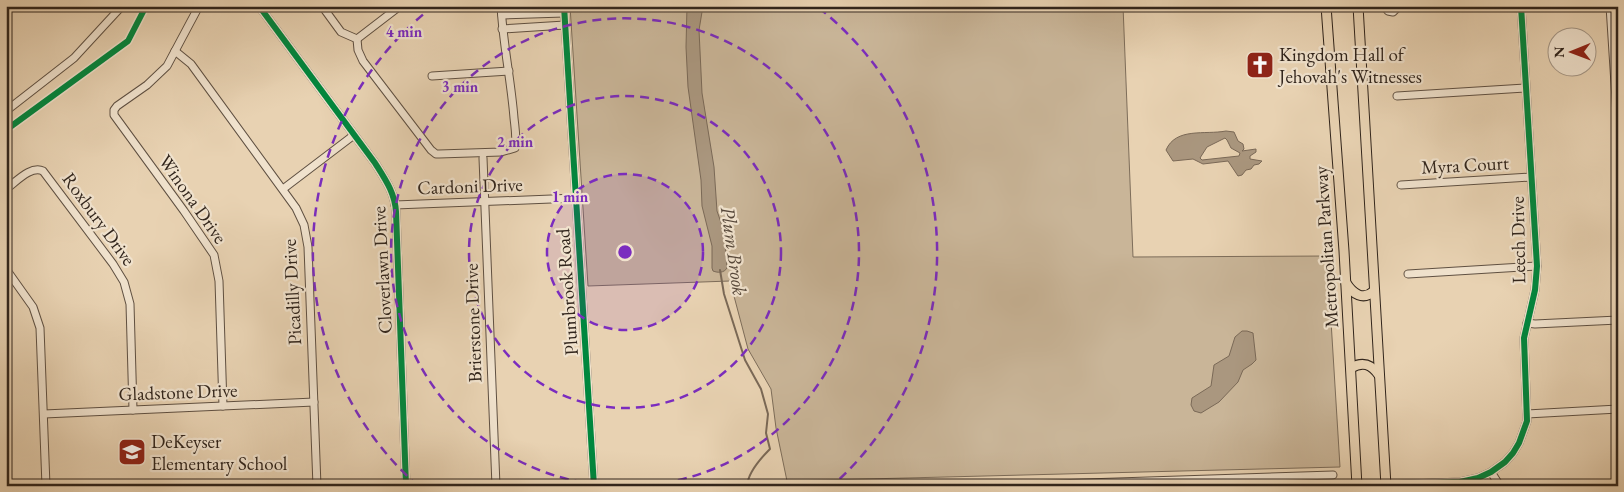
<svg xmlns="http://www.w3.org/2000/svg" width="1624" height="492" font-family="'EB Garamond',serif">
<rect width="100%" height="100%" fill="#e8d2b2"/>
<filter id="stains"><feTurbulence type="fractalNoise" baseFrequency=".004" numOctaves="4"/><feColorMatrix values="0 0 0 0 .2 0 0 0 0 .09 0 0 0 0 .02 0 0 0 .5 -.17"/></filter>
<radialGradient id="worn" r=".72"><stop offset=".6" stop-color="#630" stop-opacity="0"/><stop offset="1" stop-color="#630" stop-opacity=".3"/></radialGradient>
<path fill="#c9b598" stroke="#7d6d5a" d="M570,6H1123L1133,257L1327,256L1340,467L787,481L776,428L771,389L748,349L730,281L588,286Z"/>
<g fill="#aa977f" stroke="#7a6957" fill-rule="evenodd">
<path d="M687,6H703L699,30L702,93L714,167L717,211L724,231L727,268C724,273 718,273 713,271L712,268V246L702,206L701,180L688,87L686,47Z"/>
<path d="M1226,131L1234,132L1238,141L1243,144L1244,149L1242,151L1256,149V152L1250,156V159L1262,161L1259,164L1254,165L1251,169L1246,170L1242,175L1238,176L1228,161L1203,164L1193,159L1173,161L1166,150C1176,127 1205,135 1226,131ZM1225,138L1227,140L1231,148L1240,153L1239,156L1202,160L1200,158L1207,147Z"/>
<path d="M1242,331H1247L1253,333L1256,360L1252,364L1243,370L1238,382L1219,402L1201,413L1194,411L1191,405L1192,398L1211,386L1214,365L1229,356L1235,337Z"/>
</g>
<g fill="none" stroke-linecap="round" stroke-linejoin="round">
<path stroke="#7a6957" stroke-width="2" d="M720,270L724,294L745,360L761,389L768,414L766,433L770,449C761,458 748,472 747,486"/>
<defs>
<g id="minor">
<path d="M199,6L167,66L147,85L117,106L114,110V115L184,211L214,255L219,281L223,406"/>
<path d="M259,6L375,163C385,179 395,193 396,212L406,486"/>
<path d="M322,6L341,32L357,39L358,50L363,61L431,150L436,154H439L501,152L515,148C517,138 515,128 514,118C511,80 503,44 501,6"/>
<path d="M564,6L594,486"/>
<path d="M1384,6L1388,11L1393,12L1399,6"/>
<path d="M1610,6L1618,131"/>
<path d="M502,15L564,13"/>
<path d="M502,29L565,25"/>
<path d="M357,39L400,6"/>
<path d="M175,51L191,64L296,208L304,225L308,247L317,486"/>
<path d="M432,76L509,71"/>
<path d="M1397,96L1525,88"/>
<path d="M6,111L74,58L122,6"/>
<path d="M483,158L496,486"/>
<path d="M1401,185L1531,177"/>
<path d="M6,189C16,182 31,165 43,171L113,264L124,282L130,304L133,410"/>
<path d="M283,189L354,135"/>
<path d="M395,205L576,198"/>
<path d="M6,269L33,307L40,328L46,486"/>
<path d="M1408,274L1537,266"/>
<path d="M1527,323L1535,324L1618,320"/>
<path d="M44,414L314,402"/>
<path d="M1527,414L1618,409"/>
<path d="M1491,472L1500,486"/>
<path d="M1386,485L1460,482L1478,478L1491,472L1505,462L1513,453L1519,443L1527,421L1524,338L1535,290L1537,266L1521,6"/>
<path d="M994,486L1333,475"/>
</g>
<g id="major">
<path d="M1326,6L1344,251L1357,486"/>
<path d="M1358,6L1386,486"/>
<path d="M1346,283C1353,294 1363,301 1374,291"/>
<path d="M1351,368C1363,361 1371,364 1379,375"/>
</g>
</defs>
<use href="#minor" stroke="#5f5042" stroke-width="9"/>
<use href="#major" stroke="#31251c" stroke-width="11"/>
<use href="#minor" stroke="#f0e2cd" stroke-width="7"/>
<use href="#major" stroke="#e8d2b2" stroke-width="9"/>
<defs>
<g id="cycleway">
<path d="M259,6L375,163C385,179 395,193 396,212L406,486"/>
<path d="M564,6L594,486"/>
<path d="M6,130L128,41L146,6"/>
<path d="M1386,485L1460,482L1478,478L1491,472L1505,462L1513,453L1519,443L1527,421L1524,338L1535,290L1537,266L1521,6"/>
</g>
</defs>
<use href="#cycleway" stroke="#f0e2cd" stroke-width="9"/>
<use href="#cycleway" stroke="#00873e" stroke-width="6"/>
</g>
<circle cx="625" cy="252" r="78" fill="#7b2cbf" fill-opacity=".12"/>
<g fill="none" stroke="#7b2cbf" stroke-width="2.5" stroke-dasharray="9 6">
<circle cx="625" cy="252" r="78"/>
<circle cx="625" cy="252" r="156"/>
<path d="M613 486A234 234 0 1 1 637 486"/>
<path d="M418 486A312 312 0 0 1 431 8M819 8A312 312 0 0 1 832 486"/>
</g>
<defs>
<symbol id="church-square" viewBox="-11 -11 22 22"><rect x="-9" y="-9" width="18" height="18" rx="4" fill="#8f2418" stroke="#f0e2cd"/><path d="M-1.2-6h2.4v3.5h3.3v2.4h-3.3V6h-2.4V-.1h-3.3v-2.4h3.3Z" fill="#fff"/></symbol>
<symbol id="school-square" viewBox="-11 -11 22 22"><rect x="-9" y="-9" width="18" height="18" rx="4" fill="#8f2418" stroke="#f0e2cd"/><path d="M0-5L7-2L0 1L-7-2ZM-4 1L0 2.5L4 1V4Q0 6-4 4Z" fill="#fff"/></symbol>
</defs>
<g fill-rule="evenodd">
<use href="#church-square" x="1244" y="49" width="32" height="32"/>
<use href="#school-square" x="116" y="436" width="32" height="32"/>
</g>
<g text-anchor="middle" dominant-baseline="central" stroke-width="4.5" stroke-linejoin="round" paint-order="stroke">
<g font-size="19" fill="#31251c" stroke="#f0e2cd" text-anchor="start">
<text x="1279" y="54">Kingdom Hall of<tspan x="1279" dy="22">Jehovah's Witnesses</tspan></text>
<text x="151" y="441">DeKeyser<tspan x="151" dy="22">Elementary School</tspan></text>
</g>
<g font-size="19" fill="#31251c" stroke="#f0e2cd">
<text transform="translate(1465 165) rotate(-3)">Myra Court</text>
<text transform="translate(470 186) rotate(-2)">Cardoni Drive</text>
<text transform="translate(193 199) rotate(55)">Winona Drive</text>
<text transform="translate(99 219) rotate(54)">Roxbury Drive</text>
<text transform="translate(1518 240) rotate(-91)">Leech Drive</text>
<text transform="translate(1326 247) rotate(-94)">Metropolitan Parkway</text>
<text transform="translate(382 270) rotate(-93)">Cloverlawn Drive</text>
<text transform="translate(292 292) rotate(-93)">Picadilly Drive</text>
<text transform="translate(567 292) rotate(-94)">Plumbrook Road</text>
<text transform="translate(473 323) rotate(-92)">Brierstone Drive</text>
<text transform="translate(178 392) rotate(-2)">Gladstone Drive</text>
</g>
<g font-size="20" font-style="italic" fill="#55473a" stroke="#f0e2cd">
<text transform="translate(734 251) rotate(82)">Plum Brook</text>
</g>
</g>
<circle cx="625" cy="252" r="8" fill="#7b2cbf" stroke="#f0e2cd" stroke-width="2.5"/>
<g font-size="15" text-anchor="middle" font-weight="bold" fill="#7b2cbf" stroke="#f0e2cd" stroke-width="4.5" stroke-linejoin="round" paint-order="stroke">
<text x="404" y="37">4 min</text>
<text x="460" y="92">3 min</text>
<text x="515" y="147">2 min</text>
<text x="570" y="202">1 min</text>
</g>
<rect width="1624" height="492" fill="none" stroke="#e8d2b2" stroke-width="25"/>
<rect x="8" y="8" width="1609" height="477" fill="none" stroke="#31251c" stroke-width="2.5"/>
<rect x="12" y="12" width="1599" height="467" fill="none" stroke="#31251c"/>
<g transform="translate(1572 52) rotate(269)"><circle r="24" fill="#f0e2cd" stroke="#a49686"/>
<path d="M0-4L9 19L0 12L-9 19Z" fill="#8f2418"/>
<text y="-8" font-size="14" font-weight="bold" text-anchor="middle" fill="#31251c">N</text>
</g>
<rect width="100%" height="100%" filter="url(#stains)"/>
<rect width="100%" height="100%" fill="url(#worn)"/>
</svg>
